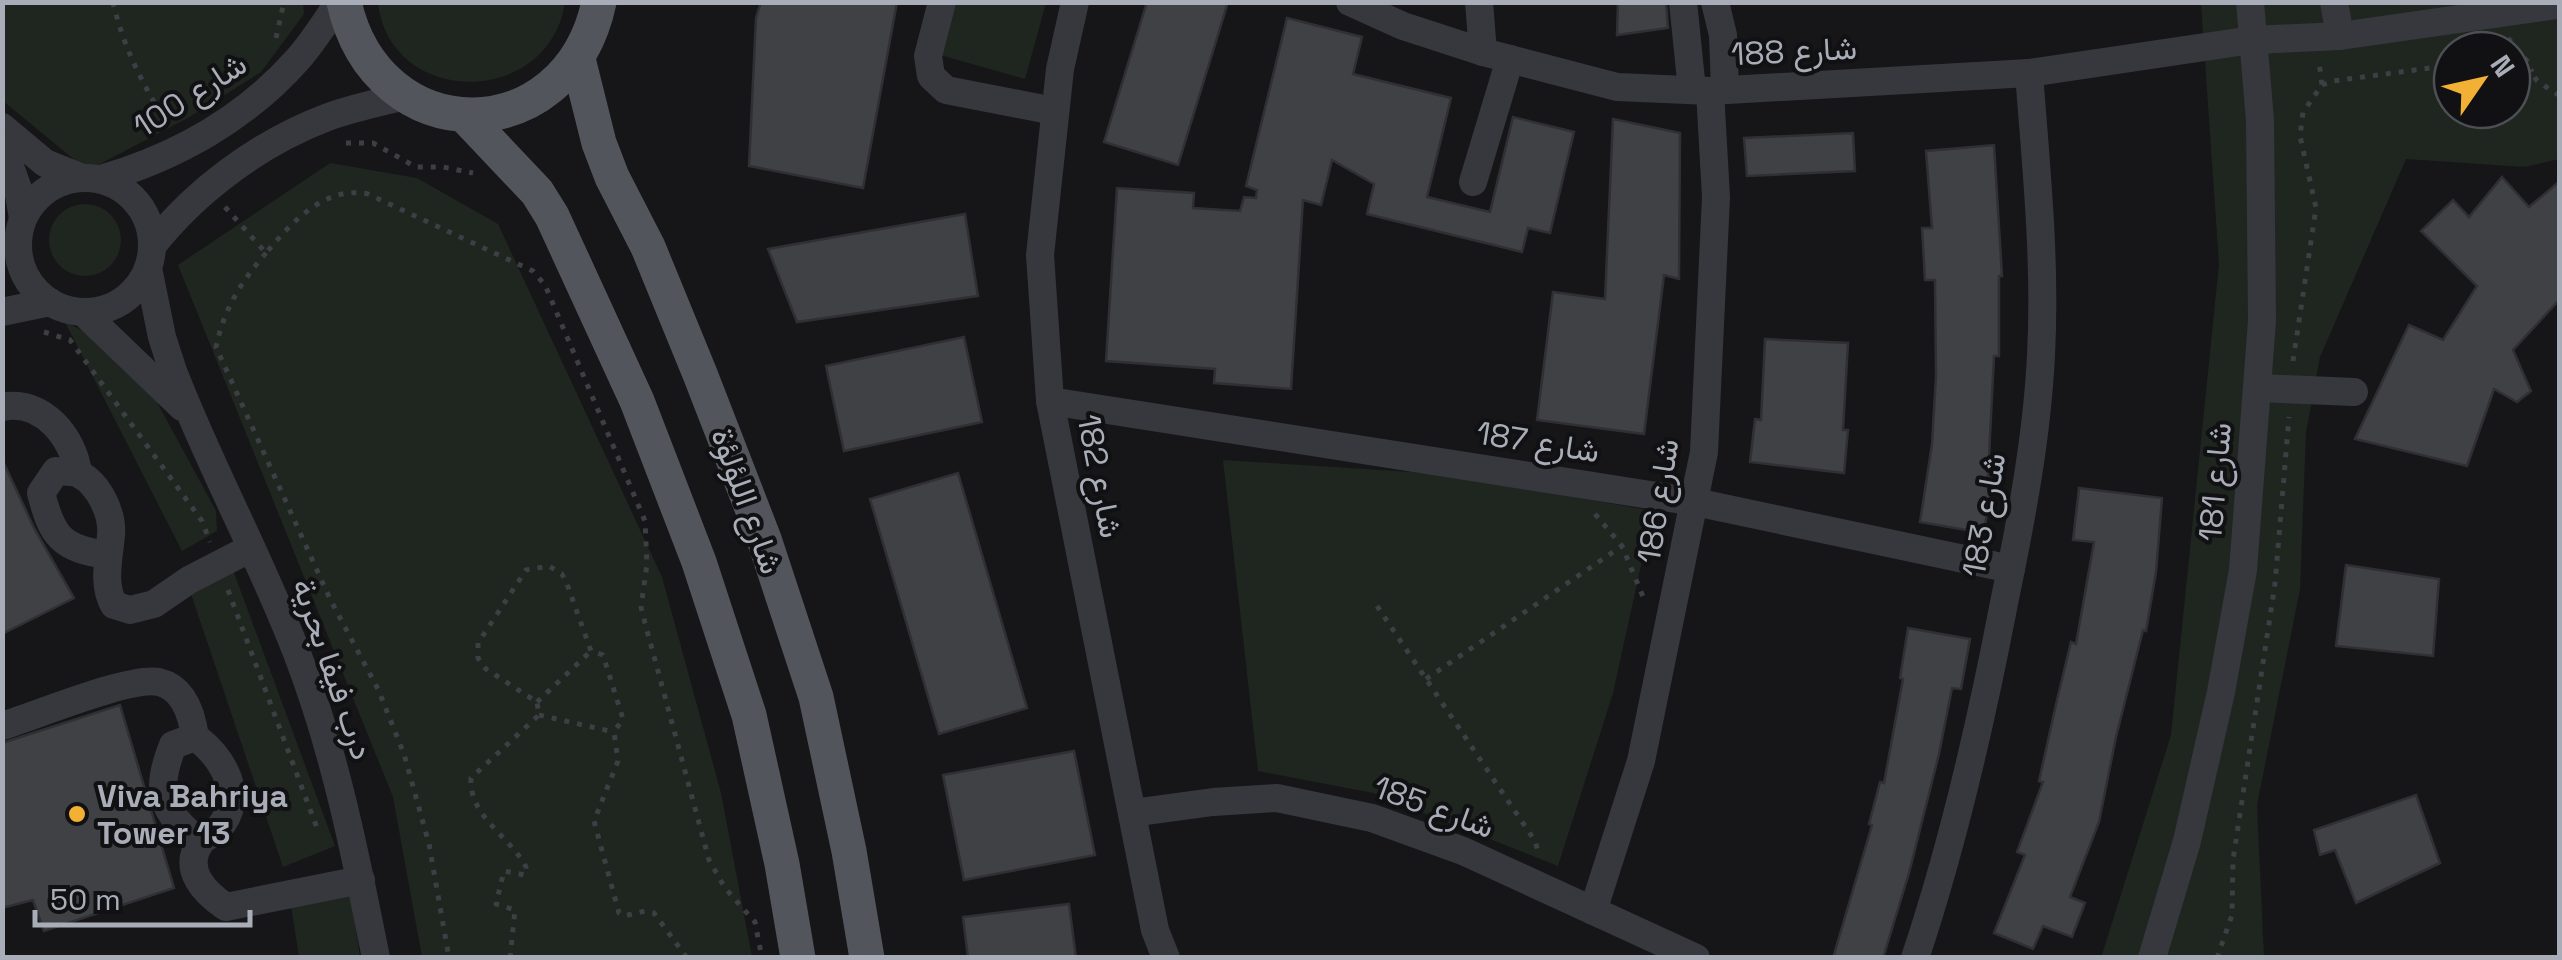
<svg xmlns="http://www.w3.org/2000/svg" width="2562" height="960" font-family="'Space Grotesk',Vazirmatn,sans-serif">
<rect width="100%" height="100%" fill="#161618"/>
<g fill="#1e261f" fill-rule="evenodd">
<path d="M303,2L304,14L261,72L186,119L98,165L82,166L3,101L2,3Z"/>
<path d="M378,3L565,2V3C548,108 390,108 378,3Z"/>
<path d="M954,3H1046L1025,79L940,55Z"/>
<path d="M2201,3H2559V159L2525,167L2406,159L2320,357L2306,432L2300,589L2257,805L2264,957L2101,958L2171,735L2219,264ZM2452,50H2512V110H2452Z"/>
<path d="M330,163L417,178L498,224L662,577L721,793L752,957H422L393,797L178,265Z"/>
<circle cx="85" cy="240" r="36"/>
<path d="M65,322L103,340L145,380L216,511L217,531L182,551Z"/>
<path d="M1223,460L1443,474L1653,511L1613,693L1558,866L1373,793L1258,771Z"/>
<path d="M233,570L335,846L283,867L188,585Z"/>
<path d="M351,896L360,957H299L291,906Z"/>
</g>
<g fill="#404145" stroke="#303034" stroke-width="2.5">
<path d="M761,2H897L863,188L749,166L756,18Z"/>
<path d="M1147,2H1228L1178,165L1104,142Z"/>
<path d="M1618,2H1666L1668,28L1617,35Z"/>
<path d="M1287,18L1362,37L1353,74L1451,98L1427,197L1490,212L1513,117L1574,132L1550,233L1528,228L1522,252L1367,214L1374,184L1332,160L1321,205L1303,200L1291,389L1214,383L1215,369L1106,361L1117,188L1194,193L1193,208L1240,211L1244,197L1256,198L1257,190L1246,186Z"/>
<path d="M1613,119L1680,133L1679,279L1664,275L1644,434L1537,420L1553,292L1605,299Z"/>
<path d="M1853,133L1855,171L1747,176L1744,138Z"/>
<path d="M1994,145L2002,276H1999V356H1994L1988,476L1992,477L1984,533L1920,522L1932,444L1936,376L1935,280H1925L1922,228H1932L1926,151Z"/>
<path d="M2502,177L2529,207L2560,181V299L2513,350L2531,391L2517,402L2494,389L2467,466L2355,439L2409,325L2443,340L2477,286L2421,231L2453,200L2469,217Z"/>
<path d="M965,214L978,296L797,322L768,249Z"/>
<path d="M964,337L982,422L844,451L826,366Z"/>
<path d="M1765,339L1848,343L1843,430H1848L1844,473L1750,462L1755,419L1761,420Z"/>
<path d="M2,459L34,528L74,598L2,634Z"/>
<path d="M958,473L1027,708L939,734L870,499Z"/>
<path d="M2079,488L2162,498L2156,572L2146,631L2143,630L2116,737L2099,822L2070,897L2085,903L2072,937L2043,926L2033,949L1994,933L2025,855L2017,852L2043,782L2039,781L2057,700L2071,642L2076,644L2094,542L2073,540Z"/>
<path d="M2346,565L2439,579L2433,656L2336,646Z"/>
<path d="M1908,628L1970,639L1961,689L1952,688L1939,754L1909,873L1883,958H1833L1872,825L1869,824L1880,782L1884,783L1903,679L1900,678Z"/>
<path d="M120,705L174,888L44,931L33,900L2,908V743Z"/>
<path d="M1074,751L1095,855L964,880L943,775Z"/>
<path d="M2416,795L2440,863L2356,903L2335,850L2320,855L2314,830Z"/>
<path d="M1069,904L1076,958H968L963,917Z"/>
</g>
<g fill="none" stroke-linecap="round" stroke-linejoin="round">
<g stroke="#3d3f44" stroke-width="5" stroke-dasharray="5 8" stroke-linecap="butt">
<path d="M113,2C123,47 144,87 168,125"/>
<path d="M276,38L284,2"/>
<path d="M2508,38L2528,62L2532,72"/>
<path d="M2512,69L2532,72L2537,81L2560,96"/>
<path d="M2322,85L2333,81L2452,65"/>
<path d="M346,143H373L416,167H443L473,173"/>
<path d="M225,207L266,253C291,223 325,185 368,194L533,271L545,285L645,521L647,564L641,607L645,623L709,860L725,888L755,922L762,958"/>
<path d="M266,253C241,282 224,309 216,347L330,599L378,689L404,754L429,844L449,958"/>
<path d="M44,332L70,340L202,521L210,542"/>
<path d="M2293,361L2316,208L2300,136L2303,112L2322,85L2319,62"/>
<path d="M1595,514L1622,546L1644,599"/>
<path d="M228,590L317,828"/>
<path d="M1377,606L1535,841L1539,855"/>
<path d="M1426,679L1622,546"/>
<path d="M537,702L591,651"/>
<path d="M539,715L614,732"/>
<path d="M510,958L515,910L496,904L504,871L525,875L526,867C509,835 469,817 471,778L539,715L537,702L486,669L478,658V643L526,570L549,566L562,574L567,584L591,651L603,655L623,719L614,732L618,761L594,821L619,913L624,916L645,911L654,913L687,958"/>
<path d="M2217,958L2232,915L2233,860L2275,584L2289,417"/>
</g>
<g stroke="#37383d" stroke-width="28">
<path d="M942,2L928,56L931,76L946,90L1054,111"/>
<path d="M1075,2L1060,69L1040,255L1050,401L1155,930L1166,958"/>
<path d="M1350,2L1403,26L1483,52L1617,87L1710,91L2029,73L2252,40L2340,36L2557,5"/>
<path d="M1479,2L1483,52"/>
<path d="M1683,2L1692,90"/>
<path d="M1715,2L1723,35L1725,90"/>
<path d="M2334,2L2340,36"/>
<path d="M2,127L45,163L80,177"/>
<path d="M2,144L18,189L23,218"/>
<circle cx="85" cy="245" r="67"/>
<path d="M101,179C176,157 246,118 298,59C313,42 326,21 339,2"/>
<path d="M1473,182L1510,59"/>
<path d="M152,246C196,190 261,142 328,117C352,108 379,103 404,96"/>
<path d="M148,268L162,337L173,371C210,467 261,559 298,656C335,752 356,857 376,958"/>
<path d="M2,312L50,302"/>
<path d="M83,312L182,407"/>
<path d="M2259,388L2354,392"/>
<path d="M1050,401L1695,502L2011,569"/>
<path d="M2,407C42,398 74,438 78,473"/>
<path d="M108,555C61,549 52,536 41,493L56,471C63,472 73,471 79,474C99,484 113,514 111,535C109,559 102,584 114,605L130,610L154,604L189,580L251,548"/>
<path d="M2,726C35,716 130,676 159,682C184,688 192,715 195,737C223,756 247,798 218,829C213,834 204,837 200,843C182,870 205,893 226,907L361,880"/>
<path d="M195,737L173,745C155,790 160,811 200,842"/>
<path d="M1132,813L1213,802L1277,798L1372,818L1463,851L1696,958"/>
<path d="M1593,911L1641,761L1704,452L1716,197L1710,91"/>
<path d="M1915,958C1954,842 1981,723 2004,603C2021,521 2037,438 2041,355C2046,261 2036,166 2029,73"/>
<path d="M2152,958L2187,841L2221,692L2243,570L2262,321L2260,120L2250,2"/>
</g>
<g stroke="#53555c" stroke-width="35">
<path d="M344,2C377,152 567,153 599,2"/>
<path d="M578,59L599,143L612,177L648,247L700,374L764,539L816,697L849,851L867,958"/>
<path d="M465,116L537,192L552,216L637,401L699,562L749,715L782,864L798,958"/>
</g>
</g>
<circle fill="#f2b134" stroke="#111113" stroke-width="4" cx="77" cy="814" r="10"/>
<g text-anchor="middle" dominant-baseline="central" stroke-width="8" stroke-linejoin="round" paint-order="stroke">
<g font-size="32" fill="#a8adb8" stroke="#111113">
<text transform="translate(1794 51) rotate(-3)">شارع 188</text>
<text transform="translate(190 95) rotate(-33)">شارع 100</text>
<text transform="translate(1538 442) rotate(9)">شارع 187</text>
<text transform="translate(1100 476) rotate(79)">شارع 182</text>
<text transform="translate(2215 482) rotate(-85)">شارع 181</text>
<text transform="translate(747 501) rotate(70)">شارع اللؤلؤة</text>
<text transform="translate(1658 501) rotate(-81)">شارع 186</text>
<text transform="translate(1984 515) rotate(-80)">شارع 183</text>
<text transform="translate(333 669) rotate(71)">درب فيفا بحرية</text>
<text transform="translate(1434 807) rotate(20)">شارع 185</text>
</g>
<g font-size="32" font-weight="bold" fill="#a8adb8" stroke="#111113" text-anchor="start">
<text x="97" y="796">Viva Bahriya<tspan x="97" dy="37">Tower 13</tspan></text>
</g>
</g>
<rect width="2562" height="960" fill="none" stroke="#a8adb8" stroke-width="10"/>
<g transform="translate(2482 80) rotate(56)"><circle r="48" fill="#111113" stroke="#4d4f55" stroke-width="2.5"/>
<path d="M0-8L18 38L0 25L-18 38Z" fill="#f2b134"/>
<text y="-15" font-size="28" font-weight="bold" text-anchor="middle" fill="#a8adb8">N</text>
</g>
<path d="M35 910v15h215v-15" fill="none" stroke="#a8adb8" stroke-width="5"/>
<text x="50" y="910" font-size="30" fill="#a8adb8" stroke="#111113" stroke-width="8" paint-order="stroke">50 m</text>
</svg>
